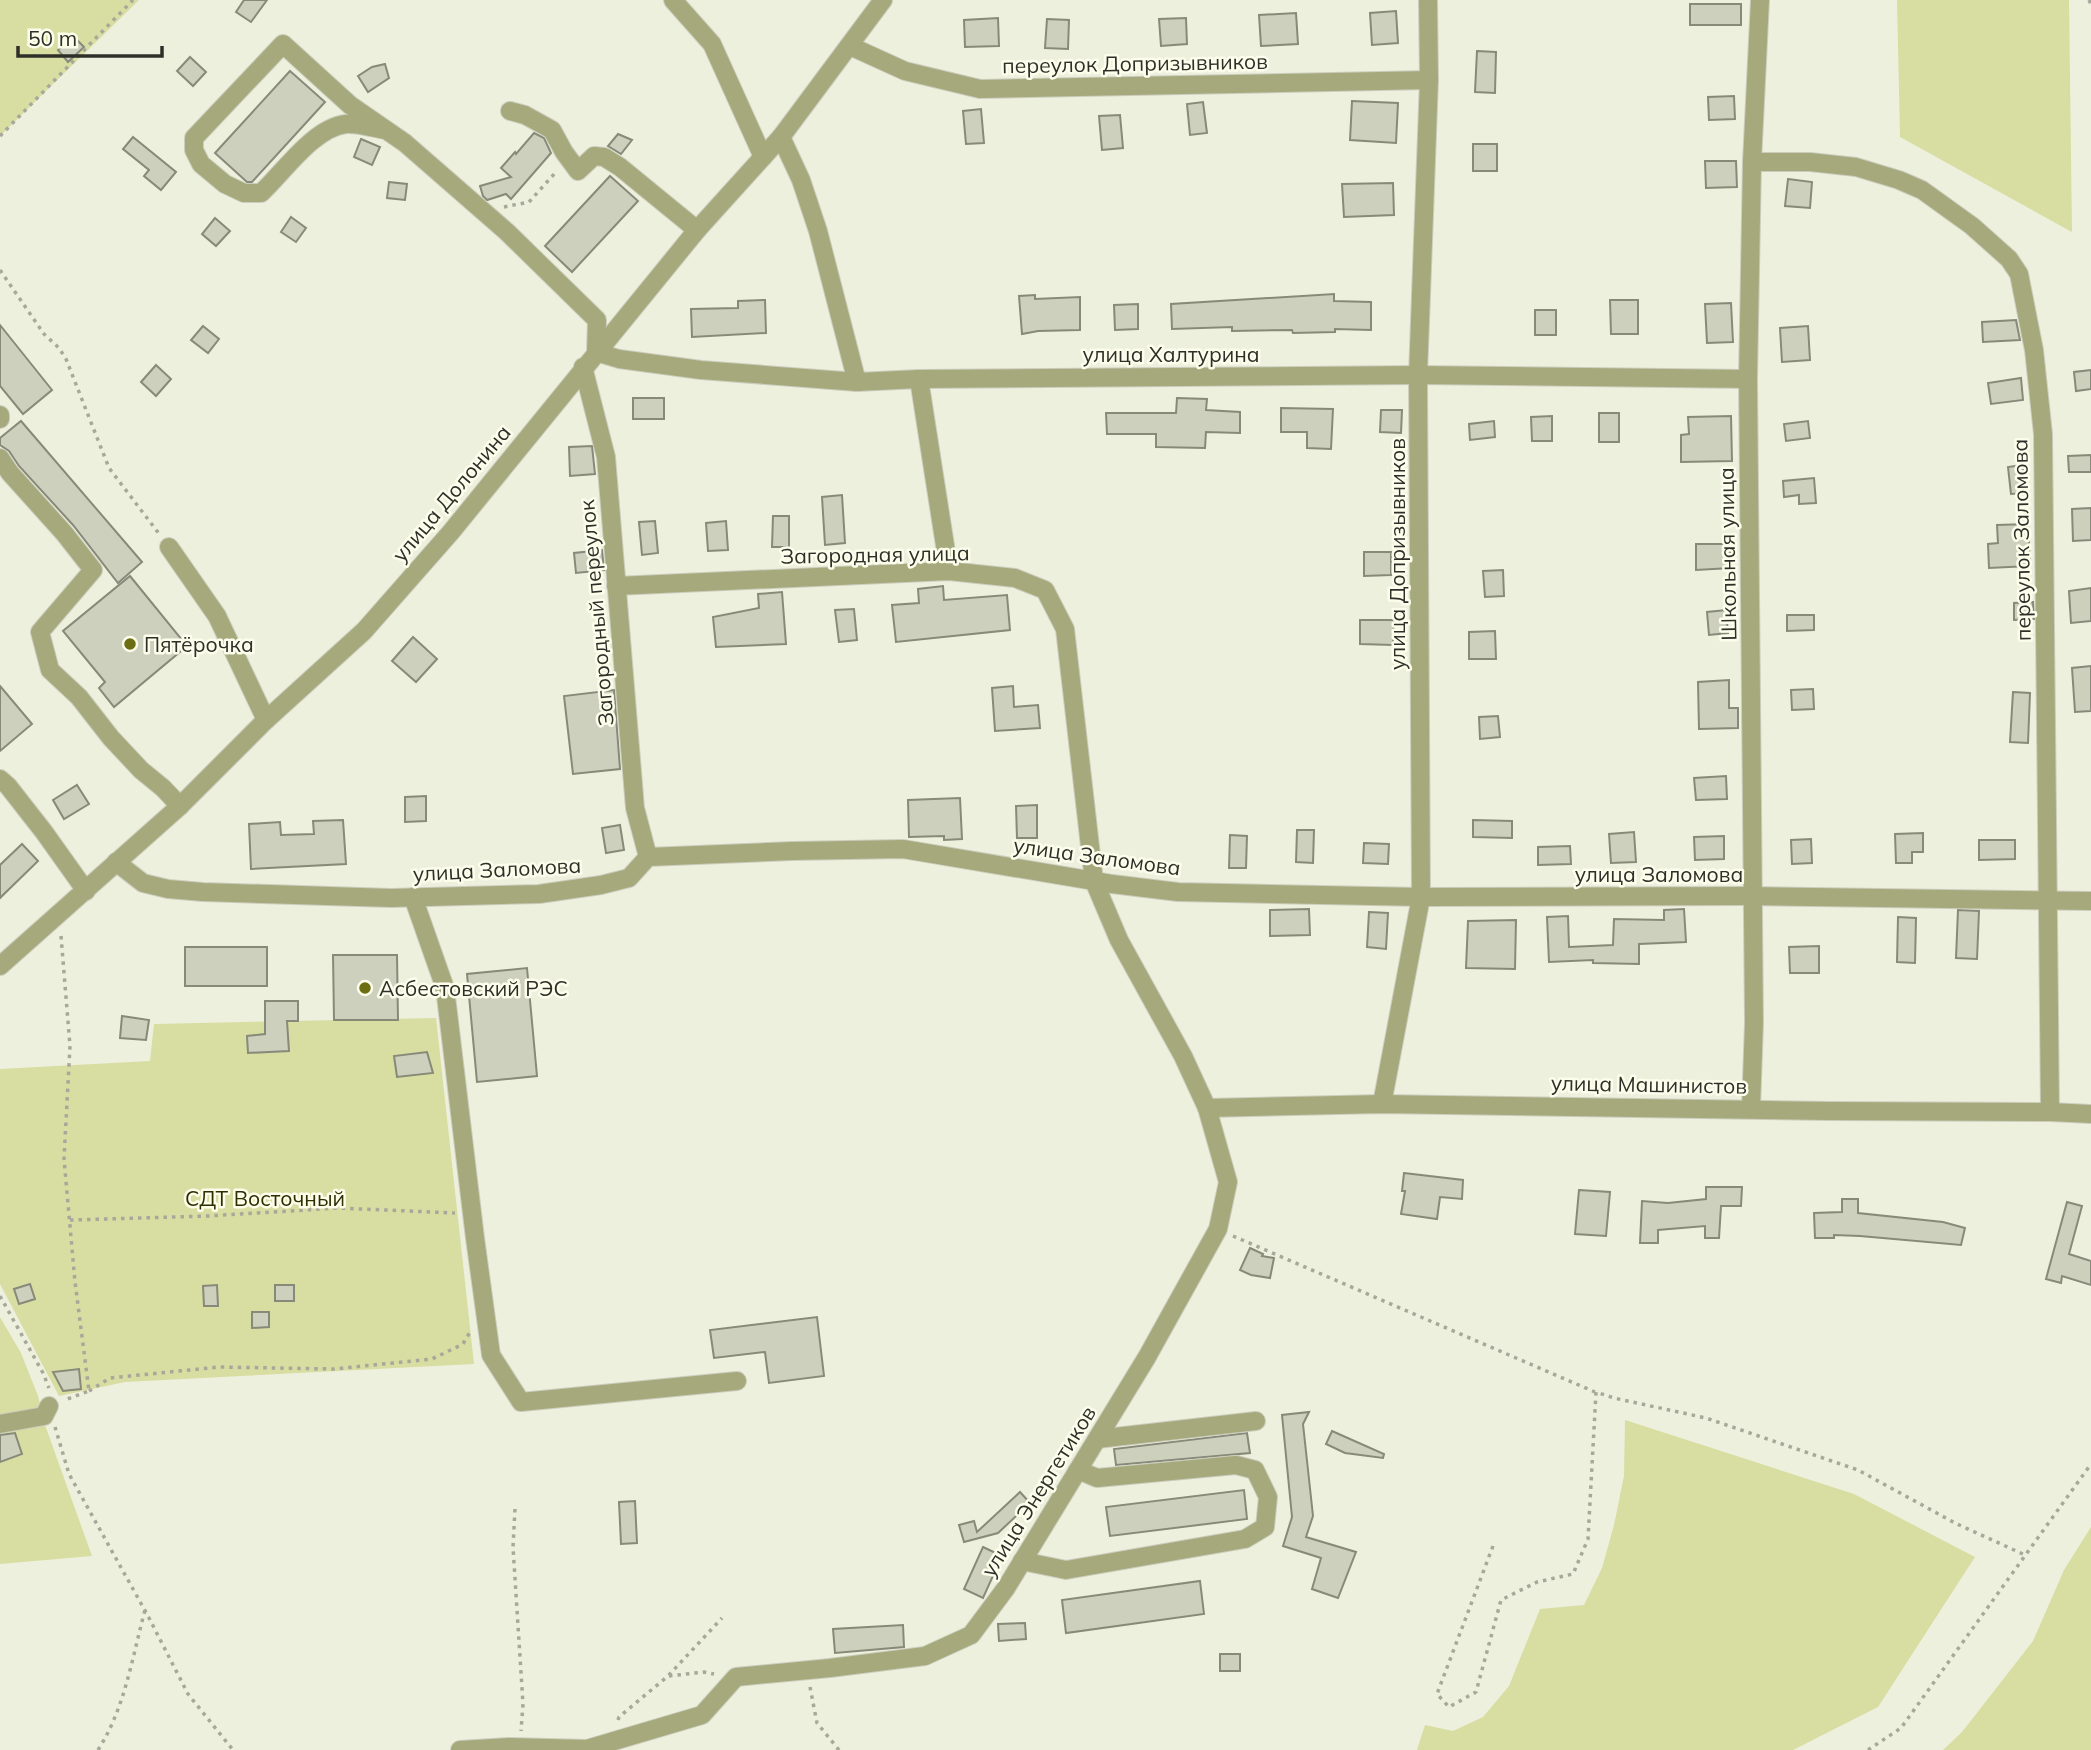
<svg xmlns="http://www.w3.org/2000/svg" width="2091" height="1750" font-family="Mulish,sans-serif">
<rect width="100%" height="100%" fill="#eef0de"/>
<g fill="#d8dda1">
<path d="M0,0H139L0,136Z"/>
<path d="M1897,0H2069L2072,232L1900,137Z"/>
<path d="M436,1018L474,1364L125,1382L59,1396L0,1284V1069L150,1061L154,1024Z"/>
<path d="M0,1317L21,1353L38,1396L45,1425L92,1556L0,1564Z"/>
<path d="M1625,1420L1854,1494L1975,1557L1878,1707L1793,1750H1417L1425,1725L1453,1731L1483,1717L1509,1686L1540,1609L1584,1605L1602,1568L1614,1525L1624,1476Z"/>
<path d="M2091,1527V1750H1943L1962,1732L2033,1641L2064,1570Z"/>
</g>
<g fill="#ced0be" stroke="#888a79" stroke-width="2">
<path d="M244,0H267L251,22L236,12Z"/>
<rect x="1690" y="4" width="51" height="21"/>
<path d="M1396,11L1398,43L1372,45L1370,13Z"/>
<path d="M1296,13L1298,44L1261,46L1259,15Z"/>
<path d="M998,18L999,46L965,47L964,20Z"/>
<path d="M1186,18L1187,44L1161,46L1159,19Z"/>
<path d="M1047,19L1069,20L1068,49L1045,48Z"/>
<path d="M73,36L84,47L68,62L58,50Z"/>
<path d="M1477,51L1496,52L1495,93L1475,92Z"/>
<path d="M190,57L206,72L193,86L177,71Z"/>
<path d="M385,64L389,78L368,92L358,76L372,67Z"/>
<path d="M290,71L325,102L252,182H247L215,153Z"/>
<path d="M1734,96L1735,119L1709,120L1708,97Z"/>
<path d="M1352,101L1398,103L1396,143L1350,140Z"/>
<path d="M1203,102L1207,133L1190,135L1187,104Z"/>
<path d="M981,109L984,143L966,144L963,111Z"/>
<path d="M1120,115L1123,148L1102,150L1099,116Z"/>
<path d="M534,133L544,138L551,153L511,199L506,194L487,200L483,196L480,186L511,177L501,168L515,152L516,154Z"/>
<path d="M618,134L632,140L621,154L608,146Z"/>
<path d="M133,137L176,172L161,190L144,176L149,170L123,149Z"/>
<path d="M361,139L380,147L372,165L354,157Z"/>
<rect x="1473" y="144" width="24" height="27"/>
<path d="M1705,161H1736L1737,187L1706,188Z"/>
<path d="M610,176L638,201L572,272L545,246Z"/>
<path d="M1788,179L1812,182L1810,208L1785,206Z"/>
<path d="M389,182L407,184L405,200L387,198Z"/>
<path d="M1393,183L1394,215L1344,217L1342,184Z"/>
<path d="M291,217L306,228L296,242L281,232Z"/>
<path d="M215,218L230,231L216,246L202,234Z"/>
<path d="M1334,294V301L1371,302V330L1335,329V332L1293,333L1292,330L1232,331V327L1172,329L1171,304Z"/>
<path d="M1035,295V299L1080,297V330L1038,331L1022,334L1019,296Z"/>
<path d="M765,300L766,333L692,337L691,309L738,308V301Z"/>
<path d="M1610,300H1638V334H1611Z"/>
<path d="M1731,303L1733,342L1707,343L1705,304Z"/>
<path d="M1138,304V329L1115,330L1114,305Z"/>
<rect x="1535" y="310" width="21" height="25"/>
<path d="M2016,320L2020,340L1983,342L1982,322Z"/>
<path d="M0,325L52,390L23,414L0,386Z"/>
<path d="M203,326L219,339L208,353L191,340Z"/>
<path d="M1808,326L1810,360L1782,362L1780,328Z"/>
<path d="M156,365L171,379L156,396L141,382Z"/>
<path d="M2091,370V389L2076,391L2074,372Z"/>
<path d="M2021,378L2023,400L1991,404L1988,383Z"/>
<rect x="633" y="398" width="31" height="21"/>
<path d="M1177,398L1207,399L1206,410L1240,412V433L1206,432L1205,448L1156,447V434H1107L1106,413H1176Z"/>
<path d="M1281,408L1333,409L1331,449L1307,448V432H1281Z"/>
<path d="M1381,410H1402L1401,433L1380,432Z"/>
<rect x="1599" y="413" width="20" height="29"/>
<path d="M1552,416V441H1532L1531,417Z"/>
<path d="M1731,416L1732,461L1681,462V435L1689,434L1688,417Z"/>
<path d="M21,421L142,562L118,583L73,525L19,466L9,451L0,445V438Z"/>
<path d="M1494,421L1495,437L1470,440L1469,424Z"/>
<path d="M1808,421L1810,438L1786,441L1784,424Z"/>
<path d="M592,446L595,474L570,476L569,447Z"/>
<path d="M2091,455V472H2069L2068,456Z"/>
<path d="M2023,465L2026,493L2011,494L2008,467Z"/>
<path d="M1814,478L1816,503L1799,504V495L1784,497L1783,481Z"/>
<path d="M842,495L845,543L825,545L822,497Z"/>
<path d="M2091,508V540L2073,541L2072,509Z"/>
<path d="M773,516H789V547H772Z"/>
<path d="M655,521L658,553L642,555L639,522Z"/>
<path d="M726,521L728,550L708,551L706,523Z"/>
<path d="M2028,524L2030,566L1989,568L1988,544L1998,543L1997,525Z"/>
<path d="M1696,544H1730L1731,568L1696,570Z"/>
<path d="M602,550L604,570L576,573L574,553Z"/>
<path d="M1364,552H1391V575L1364,576Z"/>
<path d="M1503,570L1504,596L1485,597L1483,571Z"/>
<path d="M130,576L187,646L114,707L99,688L105,682L63,631Z"/>
<path d="M943,586L944,600L1007,595L1010,630L896,642L892,605L919,603L918,589Z"/>
<path d="M2091,588V621L2071,623L2069,591Z"/>
<path d="M782,592L786,644L716,647L713,617L759,608L758,594Z"/>
<path d="M2033,602L2034,619L2014,620V603Z"/>
<path d="M854,609L857,640L839,642L835,610Z"/>
<path d="M1726,610L1728,633L1709,635L1707,612Z"/>
<path d="M1787,615H1814V630L1787,631Z"/>
<path d="M1360,620H1394L1393,645L1360,644Z"/>
<path d="M1495,631L1496,659H1469V632Z"/>
<path d="M413,637L437,659L416,682L392,661Z"/>
<path d="M2091,666V711L2075,712L2072,668Z"/>
<path d="M1729,680V708H1738V728L1699,729L1698,682Z"/>
<path d="M0,686L32,724L0,751Z"/>
<path d="M1013,686L1014,707L1038,705L1040,728L995,731L992,688Z"/>
<path d="M1813,689L1814,709L1792,710L1791,690Z"/>
<path d="M614,690L620,769L573,774L564,696Z"/>
<path d="M2013,692L2030,693L2028,743L2010,742Z"/>
<path d="M1498,716L1500,737L1480,739L1479,717Z"/>
<path d="M1726,776L1727,799L1696,800L1694,778Z"/>
<path d="M77,785L89,804L64,819L53,800Z"/>
<path d="M426,796V821L405,822V797Z"/>
<path d="M960,798L962,839L944,840V836L909,837L908,800Z"/>
<path d="M1037,805V838H1017L1016,806Z"/>
<path d="M343,820L346,864L251,869L249,824L280,822L281,835L314,834L313,821Z"/>
<path d="M1473,820L1512,821V838L1473,837Z"/>
<path d="M620,825L624,850L606,853L602,828Z"/>
<path d="M1297,830H1314L1313,863L1296,862Z"/>
<path d="M1634,832L1636,862L1611,863L1609,834Z"/>
<path d="M1923,833V852H1912V863H1896L1895,834Z"/>
<path d="M1230,835L1247,836L1246,868H1229Z"/>
<path d="M1724,836V859L1695,860L1694,837Z"/>
<path d="M1811,839L1812,863L1792,864L1791,840Z"/>
<path d="M1979,840H2015V859L1979,860Z"/>
<path d="M1364,843L1389,844L1388,864L1363,863Z"/>
<path d="M22,844L38,861L0,898V865Z"/>
<path d="M1570,846L1571,864L1538,865V847Z"/>
<path d="M1309,909L1310,935L1270,936V910Z"/>
<path d="M1684,909L1686,942L1639,944V964L1593,963V960L1549,962L1547,917L1568,916L1569,947L1613,945L1614,919L1664,920V910Z"/>
<path d="M1958,910L1979,911L1977,959L1956,958Z"/>
<path d="M1369,912L1388,913L1386,949L1367,947Z"/>
<path d="M1898,917L1916,918L1915,963L1897,962Z"/>
<path d="M1516,920L1515,969L1466,968L1468,921Z"/>
<path d="M1819,946V973H1790L1789,947Z"/>
<rect x="185" y="947" width="82" height="39"/>
<path d="M333,955H397L398,1020H334Z"/>
<path d="M527,968L537,1076L477,1082L467,974Z"/>
<path d="M265,1001H298V1021H287L289,1051L248,1053L247,1036L265,1034Z"/>
<path d="M122,1016L149,1020L146,1040L120,1038Z"/>
<path d="M427,1052L433,1073L397,1077L394,1056Z"/>
<path d="M1404,1173L1463,1180L1462,1199L1440,1197L1437,1219L1401,1214L1405,1191H1402Z"/>
<path d="M1706,1187H1742L1741,1206H1721L1719,1238H1705V1226L1658,1230V1243H1640L1642,1201L1668,1203L1706,1199Z"/>
<path d="M1579,1190L1610,1192L1606,1236L1575,1234Z"/>
<path d="M1842,1199H1858V1213L1943,1222L1965,1228L1961,1245L1860,1236L1834,1235V1238H1815L1814,1213L1842,1212Z"/>
<path d="M2067,1202L2082,1206L2069,1254L2091,1261V1285L2062,1276L2061,1283L2046,1279Z"/>
<path d="M1250,1248L1263,1254L1262,1256L1274,1258L1270,1278L1251,1275L1240,1270Z"/>
<path d="M30,1284L35,1299L19,1304L14,1289Z"/>
<path d="M217,1285L218,1306H204L203,1286Z"/>
<rect x="275" y="1285" width="19" height="16"/>
<path d="M252,1312H269V1327L252,1328Z"/>
<path d="M817,1317L824,1376L769,1383L765,1352L714,1358L710,1330Z"/>
<path d="M79,1369L81,1389L63,1391L53,1372Z"/>
<path d="M1309,1412L1303,1424L1313,1516L1306,1537L1356,1552L1338,1598L1312,1589L1321,1558L1283,1546L1292,1517L1282,1415Z"/>
<path d="M1332,1431L1384,1454L1383,1458L1345,1453L1326,1444Z"/>
<path d="M15,1433L22,1454L0,1462V1435Z"/>
<path d="M1247,1433L1250,1453L1116,1465L1114,1449Z"/>
<path d="M1244,1490L1247,1519L1110,1536L1106,1507Z"/>
<path d="M1020,1492L1030,1503L998,1533L964,1542L959,1525L974,1521L977,1532Z"/>
<path d="M635,1501L637,1543L621,1544L619,1502Z"/>
<path d="M983,1547L1002,1556L983,1598L964,1589Z"/>
<path d="M1200,1581L1204,1614L1066,1633L1062,1600Z"/>
<path d="M1025,1623L1026,1639L999,1641L998,1624Z"/>
<path d="M903,1625L904,1647L835,1653L833,1629Z"/>
<rect x="1220" y="1654" width="20" height="17"/>
</g>
<g fill="none" stroke-linecap="round" stroke-linejoin="round">
<defs>
<g id="minor">
<path d="M673,0L712,44L763,157"/>
<path d="M850,46L905,71L980,89L1429,80"/>
<path d="M510,111L525,115L552,130L564,152L578,171L594,156L604,157L620,167L697,230"/>
<path d="M385,130C373,128 358,123 346,124C313,128 284,172 261,193H244L225,184L201,164L194,150V138L283,44L350,105L405,143L507,232L597,320L596,352L619,359L701,370L857,382L919,379L1418,375L1748,379"/>
<path d="M781,137L801,180L818,231L857,382"/>
<path d="M1752,162H1810L1856,167L1899,180L1922,190L1972,226L2009,259L2019,274L2034,350L2043,434L2050,1112"/>
<path d="M583,367L606,457L635,808L648,857"/>
<path d="M919,379L949,571"/>
<path d="M0,415V419"/>
<path d="M0,458L10,473L64,533L93,570L40,632L50,670L79,697L111,738L141,770L163,788L180,806"/>
<path d="M169,547L217,616L266,720"/>
<path d="M0,779L8,786L44,832L86,891"/>
<path d="M116,862L143,883L168,889L203,892L391,898L539,894L601,885L629,878L648,857L792,851L903,849L1112,884L1178,892L1421,897L1746,896L2091,901"/>
<path d="M413,897L445,988L475,1238L491,1355L521,1402L737,1381"/>
<path d="M0,966L180,806L266,720L364,631L451,532L697,230L781,137L883,0"/>
<path d="M1382,1104L1421,897L1418,375L1429,80L1428,0"/>
<path d="M1207,1108L1382,1104L1829,1111L2050,1112L2091,1114"/>
<path d="M1751,1108L1754,1023L1748,379L1752,162L1760,0"/>
<path d="M0,1424L44,1416L49,1406"/>
<path d="M1097,1439L1256,1421"/>
<path d="M1022,1561L1066,1570L1245,1539L1265,1527L1268,1497L1255,1470L1236,1465L1097,1478L1078,1470"/>
<path d="M460,1750L509,1747L587,1749L702,1715L736,1677L830,1668L925,1656L971,1635L1006,1588L1147,1357L1218,1229L1228,1182L1207,1108L1183,1056L1119,940L1094,881L1065,629L1045,590L1015,578L949,571L616,586"/>
</g>
</defs>
<use href="#minor" stroke="#cccdbd" stroke-width="20"/>
<g stroke="#a7a89a" stroke-width="3.5" stroke-dasharray="3.5 5" stroke-linecap="butt">
<path d="M2089,0L2091,4"/>
<path d="M0,136L133,0"/>
<path d="M504,207L529,202L556,172"/>
<path d="M0,270L44,334L59,348L66,359L109,468L160,535"/>
<path d="M61,936L70,1046L64,1159L75,1282L89,1391L65,1400"/>
<path d="M70,1220L208,1216L338,1208L455,1213"/>
<path d="M1233,1236L1595,1392"/>
<path d="M0,1296L43,1373L49,1388"/>
<path d="M89,1391L110,1378L219,1367L334,1369L432,1359L463,1344L470,1332"/>
<path d="M55,1427L69,1474L148,1616L188,1694L233,1750"/>
<path d="M515,1509L513,1547L523,1704L521,1731"/>
<path d="M1493,1546L1437,1694L1449,1707L1476,1692L1501,1600L1537,1582L1573,1574L1588,1539L1596,1392L1614,1398L1706,1418L1858,1470L1955,1523L2025,1555"/>
<path d="M669,1676L704,1672L714,1674"/>
<path d="M810,1687L817,1723L839,1750"/>
<path d="M618,1720L619,1717L668,1676L722,1618"/>
<path d="M98,1750C125,1708 132,1658 145,1610"/>
<path d="M1868,1750L1901,1728L2091,1464"/>
</g>
<use href="#minor" stroke="#a5a97b" stroke-width="18"/>
</g>
<g fill="#6b6e12" stroke="#fcfeeb" stroke-width="2.5">
<circle cx="130" cy="644" r="7"/>
<circle cx="365" cy="988" r="7"/>
</g>
<g text-anchor="middle" dominant-baseline="central" stroke-width="5" stroke-linejoin="round" paint-order="stroke">
<g font-size="21" fill="#2f2f29" stroke="#fcfeeb">
<text transform="translate(1135 63) rotate(-1)">переулок Допризывников</text>
<text x="1171" y="354">улица Халтурина</text>
<text transform="translate(451 493) rotate(-50)">улица Долонина</text>
<text transform="translate(2021 540) rotate(-91)">переулок Заломова</text>
<text transform="translate(875 554) rotate(-1)">Загородная улица</text>
<text transform="translate(1397 554) rotate(-90)">улица Допризывников</text>
<text transform="translate(1727 554) rotate(-91)">Школьная улица</text>
<text transform="translate(596 613) rotate(-95)">Загородный переулок</text>
<text transform="translate(1097 856) rotate(8)">улица Заломова</text>
<text transform="translate(497 869) rotate(-3)">улица Заломова</text>
<text x="1659" y="874">улица Заломова</text>
<text transform="translate(1649 1084) rotate(1)">улица Машинистов</text>
<text transform="translate(1038 1491) rotate(-58)">улица Энергетиков</text>
</g>
<g font-size="21" fill="#2f2f29" stroke="#fcfeeb" text-anchor="start">
<text x="144" y="644">Пятёрочка</text>
<text x="379" y="988">Асбестовский РЭС</text>
</g>
<g font-size="21" fill="#2d2f00" stroke="#fcfeeb">
<text x="265" y="1198">СДТ Восточный</text>
</g>
</g>
<path d="M18 46v10h144v-10" fill="none" stroke="#2f2f29" stroke-width="3.5"/>
<text x="28" y="46" font-size="21" fill="#2f2f29" stroke="#fcfeeb" stroke-width="5" paint-order="stroke">50 m</text>
</svg>
